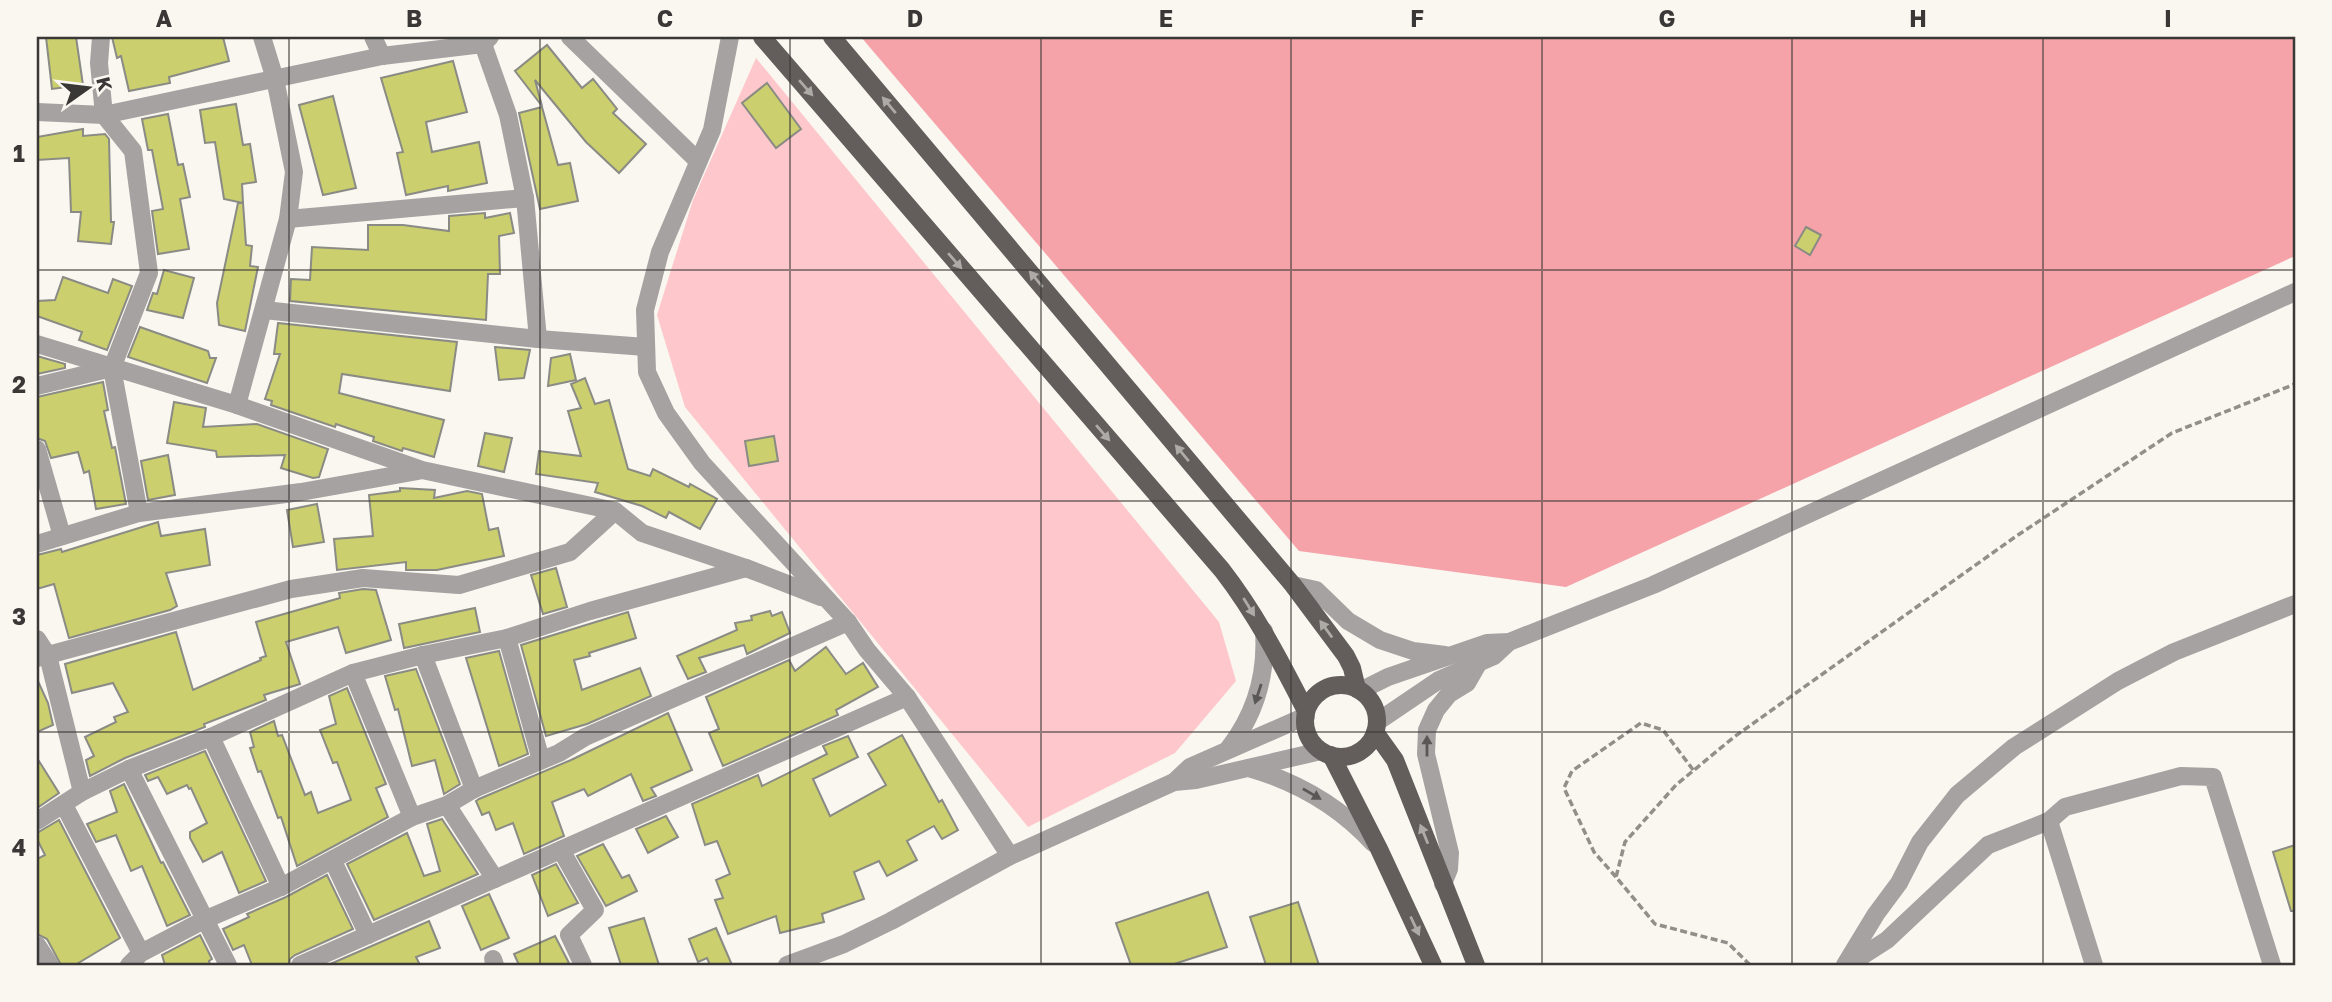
<svg xmlns="http://www.w3.org/2000/svg" width="2332" height="1002" font-family="'Golos Text',sans-serif">
<rect width="100%" height="100%" fill="#faf6f0"/>
<path fill="#fec7cb" d="M756,58L1219,622L1236,681L1175,753L1028,827L685,407L657,315L693,200Z"/>
<path fill="#f5a2a9" d="M861,37H2295V256L1566,587L1299,551Z"/>
<g fill="#cbcf6d" stroke="#8a8b84" stroke-width="2">
<path d="M46,37H76L83,85L52,89Z"/>
<path d="M112,37H223L229,61L169,77L170,83L129,91L121,56L117,58Z"/>
<path d="M547,45L582,88L593,79L617,109L613,113L646,144L619,173L586,142L535,80L542,106L515,71Z"/>
<path d="M453,61L467,112L426,122L432,152L479,142L487,183L448,191V186L406,195L397,153L403,152L381,78Z"/>
<path d="M767,83L801,129L776,148L742,103Z"/>
<path d="M333,96L356,188L323,195L299,105Z"/>
<path d="M236,104L243,145L250,144L256,182L242,184L243,203L224,199L215,142L205,143L200,110Z"/>
<path d="M542,107L558,165L570,163L578,201L540,209L519,113Z"/>
<path d="M168,114L178,165L183,164L190,197L180,199L189,249L158,254L152,211L163,209L152,150H148L142,119Z"/>
<path d="M83,129V136L105,134L109,139L111,222H114L111,244L78,241L81,212H71L69,158L37,160V137Z"/>
<path d="M238,203H243L246,245L252,246L250,266L258,267L245,331L219,325L217,303Z"/>
<path d="M485,213V218L510,213L514,233L499,236L500,274H488L486,320L290,301L291,279L310,280L312,247L368,250V225H403L449,231V216Z"/>
<path d="M1806,227L1821,235L1810,255L1795,246Z"/>
<path d="M164,270L194,278L183,318L147,310L153,293L157,294Z"/>
<path d="M63,277L108,293L113,279L132,286L107,350L79,340L82,332L37,316V301L55,300Z"/>
<path d="M278,323L457,342L450,391L342,374L339,393L444,420L434,457L403,448L402,451L373,441L374,437L336,424L335,427L271,405L272,401L265,399L280,354H274Z"/>
<path d="M140,327L208,351L210,358H216L207,383L128,357Z"/>
<path d="M495,347L530,350L524,378L499,380Z"/>
<path d="M570,354L576,380L548,386L551,358Z"/>
<path d="M37,356L65,364V368L37,374Z"/>
<path d="M585,378L595,404L609,400L628,469L650,476L653,469L689,487L690,484L717,499L700,529L669,512L666,518L642,506L595,492L598,483L536,474L539,451L581,456L568,411L581,408L571,384Z"/>
<path d="M103,382L108,410L104,411L112,448L115,447L126,504L96,509L89,471L84,473L78,452L51,458L45,441L37,438V397Z"/>
<path d="M174,402L206,408L203,427L257,424L328,449L319,477L313,478L281,468L285,455L217,457L216,451L167,443Z"/>
<path d="M485,433L512,438L504,472L478,466Z"/>
<path d="M774,436L778,461L749,466L745,441Z"/>
<path d="M168,455L175,495L148,500L141,461Z"/>
<path d="M400,488L435,490L434,498L467,491L482,494L489,530L498,528L504,556L437,570H406V562L337,570L334,539L373,536L369,495L400,491Z"/>
<path d="M317,504L324,542L293,547L287,510Z"/>
<path d="M158,522L161,536L205,529L210,565L166,573L177,606L170,610L69,638L54,584L37,589V555L61,549L62,552Z"/>
<path d="M556,568L567,607L543,614L531,575Z"/>
<path d="M363,589L376,590L391,640L346,653L338,627L286,642L300,684L264,695L266,700L204,724L205,727L125,758L90,776L86,760L94,756L85,737L116,722L114,717L128,712L113,683L72,693L65,664L176,632L193,690L261,660L260,658L266,656L256,622L340,598L339,593Z"/>
<path d="M475,608L480,632L404,648L399,624Z"/>
<path d="M770,611L772,616L782,612L790,633L747,654L744,645L699,658L706,672L688,679L677,656L737,630L735,623L752,620L751,616Z"/>
<path d="M628,612L636,638L589,653L590,656L574,660L582,690L640,668L651,696L587,724L546,736L521,645Z"/>
<path d="M826,647L846,674L863,663L878,687L836,710L838,715L723,766L709,733L719,729L706,697L789,660L795,671Z"/>
<path d="M499,651L528,754L499,766L466,658Z"/>
<path d="M416,669L460,784L444,794L435,760L412,766L398,709L395,710L385,676Z"/>
<path d="M37,679L48,703L53,725L37,732Z"/>
<path d="M347,688L386,784L376,788L388,817L297,866L281,817L278,818L261,771L258,772L250,748L254,747L250,732L274,721L278,736L282,735L305,795L311,792L318,813L351,800L337,762L333,763L320,730L336,724L329,696Z"/>
<path d="M668,713L692,770L651,788L656,796L643,801L631,774L588,796L584,789L552,802L564,836L524,854L513,823L496,830L489,812L482,815L476,801L479,799L571,760Z"/>
<path d="M902,735L939,802L942,800L958,830L942,839L934,826L907,841L917,860L887,876L879,861L854,872L864,899L822,914L824,922L780,933L776,916L728,934L715,900L723,898L716,880L730,874L717,841L705,845L692,804L758,775L762,786L827,754L823,746L848,736L858,757L813,779L830,816L886,785L868,754Z"/>
<path d="M205,751L266,881L239,893L222,852L203,862L190,838V832L207,823L191,788L189,789L187,785L167,794L158,777L148,781L145,775Z"/>
<path d="M37,758L59,793L37,808Z"/>
<path d="M124,784L161,863L163,862L190,915L167,926L142,866L131,871L116,835L96,842L87,824L117,812L110,791Z"/>
<path d="M666,816L678,837L648,853L636,829Z"/>
<path d="M442,819L478,874L374,920L347,864L407,833L424,876L440,871L427,824Z"/>
<path d="M59,820L120,938L75,965H61L47,939L37,934V859L45,855L37,839V833Z"/>
<path d="M603,844L622,878L629,875L637,891L606,906L577,856Z"/>
<path d="M2295,845V911H2291L2273,852Z"/>
<path d="M556,864L578,903L548,916L532,875Z"/>
<path d="M327,875L353,929L295,955L290,959L289,965H252L244,945L233,950L223,929L249,917L247,914L286,897Z"/>
<path d="M1208,892L1227,947L1171,965H1131L1116,923Z"/>
<path d="M489,894L509,938L481,950L462,906Z"/>
<path d="M1298,902L1319,965H1266L1250,917Z"/>
<path d="M644,918L659,965H621L609,928Z"/>
<path d="M429,921L440,948L416,957L420,965H328Z"/>
<path d="M716,928L732,965H710L707,958L698,962L689,939Z"/>
<path d="M200,935L212,959L209,961L210,965H165L162,955Z"/>
<path d="M555,936L569,963L564,965H519L514,954Z"/>
</g>
<g fill="none" stroke-linecap="round" stroke-linejoin="round">
<g stroke="#928f8b" stroke-width="3.5" stroke-dasharray="7 3.5" stroke-linecap="butt">
<path d="M1616,877L1594,852L1564,788L1572,771L1641,723L1663,730L1694,771"/>
<path d="M1750,965L1728,943L1655,924L1616,877L1625,842L1676,785L1734,737L2015,537L2172,433L2295,384"/>
</g>
<g stroke="#a5a2a1" stroke-width="18">
<path d="M101,37L99,63L104,115L133,151L149,273L112,368L139,513"/>
<path d="M373,37L382,56"/>
<path d="M570,37L698,161"/>
<path d="M730,37L712,130L660,252L645,310L647,372L666,413L702,463L848,622L867,650L907,697L1010,856"/>
<path d="M483,44L508,115L525,198L538,339"/>
<path d="M37,112L104,115L382,56L483,44L490,37"/>
<path d="M288,219L525,198"/>
<path d="M264,310L538,339L646,347"/>
<path d="M37,344L237,405L422,470L615,511L642,533L746,568L821,597"/>
<path d="M37,386L112,368"/>
<path d="M237,405L288,219L294,172L275,79L262,37"/>
<path d="M37,449L62,536"/>
<path d="M37,544L139,513L301,492L418,471"/>
<path d="M1293,585L1316,590L1348,621L1380,640L1413,651L1445,655"/>
<path d="M507,638L541,760"/>
<path d="M37,639L48,656L82,792"/>
<path d="M423,655L474,789"/>
<path d="M37,658L291,589L363,578L459,585L570,552L615,511"/>
<path d="M353,673L412,817"/>
<path d="M1360,691L1388,677L1487,643L1509,642L1653,585L2295,292"/>
<path d="M1377,722L1439,680L1494,656L1509,642"/>
<path d="M211,737L281,887"/>
<path d="M1229,748C1256,713 1267,675 1264,631"/>
<path d="M1249,768C1297,782 1339,806 1373,843"/>
<path d="M129,769L228,965"/>
<path d="M1174,782L1196,780L1321,751"/>
<path d="M64,805L141,953"/>
<path d="M447,805L495,879"/>
<path d="M37,821L82,792L129,769L211,737L353,673L423,655L507,638L590,611L746,568"/>
<path d="M2049,821L2065,807L2181,776L2213,777L2272,965"/>
<path d="M561,850L595,910L569,935L583,965"/>
<path d="M333,861L368,935"/>
<path d="M1443,884L1449,869L1450,853L1426,754L1427,730L1436,710L1449,694L1467,683L1479,662"/>
<path d="M37,945L50,965"/>
<path d="M493,959L495,965"/>
<path d="M129,965L141,953L204,920L281,887L412,817L447,805L474,789L559,753L585,737L848,622"/>
<path d="M300,965L907,697"/>
<path d="M787,965L844,944L891,921L1010,856L1174,782L1190,767L1306,716"/>
<path d="M1845,965L1876,914L1899,883L1920,842L1957,795L2014,747L2118,681L2174,652L2295,604"/>
<path d="M1848,965L1887,940L1988,845L2049,821L2094,965"/>
</g>
<g stroke="#635d5b" stroke-width="18">
<path d="M762,37L1222,570C1256,614 1281,662 1306,711"/>
<path d="M832,37L1293,585L1346,656L1352,668L1357,689"/>
<circle cx="1341" cy="721" r="36"/>
<path d="M1375,732L1395,760L1476,965"/>
<path d="M1331,755L1379,849L1433,965"/>
</g>
</g>
<defs><path id="oneway-solid" d="M-6-.8H1V-3.2L6.5 0L1 3.2V.8H-6Z" transform="scale(1.75)"/></defs>
<g fill="#aeaaa6">
<use href="#oneway-solid" transform="translate(806 88) rotate(49)"/>
<use href="#oneway-solid" transform="translate(889 105) rotate(-130)"/>
<use href="#oneway-solid" transform="translate(955 261) rotate(49)"/>
<use href="#oneway-solid" transform="translate(1036 279) rotate(-130)"/>
<use href="#oneway-solid" transform="translate(1103 433) rotate(49)"/>
<use href="#oneway-solid" transform="translate(1182 453) rotate(-130)"/>
<use href="#oneway-solid" transform="translate(1249 607) rotate(58)"/>
<use href="#oneway-solid" transform="translate(1326 629) rotate(-126)"/>
<use href="#oneway-solid" transform="translate(1424 834) rotate(-112)"/>
<use href="#oneway-solid" transform="translate(1415 926) rotate(65)"/>
</g>
<g fill="#5a5856">
<use href="#oneway-solid" transform="translate(1258 694) rotate(108)"/>
<use href="#oneway-solid" transform="translate(1427 746) rotate(-90)"/>
<use href="#oneway-solid" transform="translate(1312 794) rotate(30)"/>
</g>
<path fill="none" stroke="#3a3836" stroke-width="2" stroke-opacity="0.55" d="M289,37V965M540,37V965M790,37V965M1041,37V965M1291,37V965M1542,37V965M1792,37V965M2043,37V965M37,270H2295M37,501H2295M37,732H2295"/>
<rect width="2332" height="1002" fill="none" stroke="#faf6f0" stroke-width="77"/>
<g transform="translate(88 88) rotate(76)" stroke="#faf6f0" stroke-width="5" paint-order="stroke">
<path d="M0-5L12 26L0 18L-12 26Z" fill="#3a3836"/>
<text y="-10" font-size="19" font-weight="bold" text-anchor="middle" fill="#3a3836">K</text>
</g>
<rect x="38" y="38" width="2256" height="926" fill="none" stroke="#3a3836" stroke-width="2.5"/>
<g font-size="23" text-anchor="middle" font-weight="bold" fill="#3a3836">
<text x="164" y="27">A</text>
<text x="414" y="27">B</text>
<text x="665" y="27">C</text>
<text x="915" y="27">D</text>
<text x="1166" y="27">E</text>
<text x="1417" y="27">F</text>
<text x="1667" y="27">G</text>
<text x="1918" y="27">H</text>
<text x="2168" y="27">I</text>
<text x="19" y="162">1</text>
<text x="19" y="393">2</text>
<text x="19" y="625">3</text>
<text x="19" y="856">4</text>
</g>
</svg>
